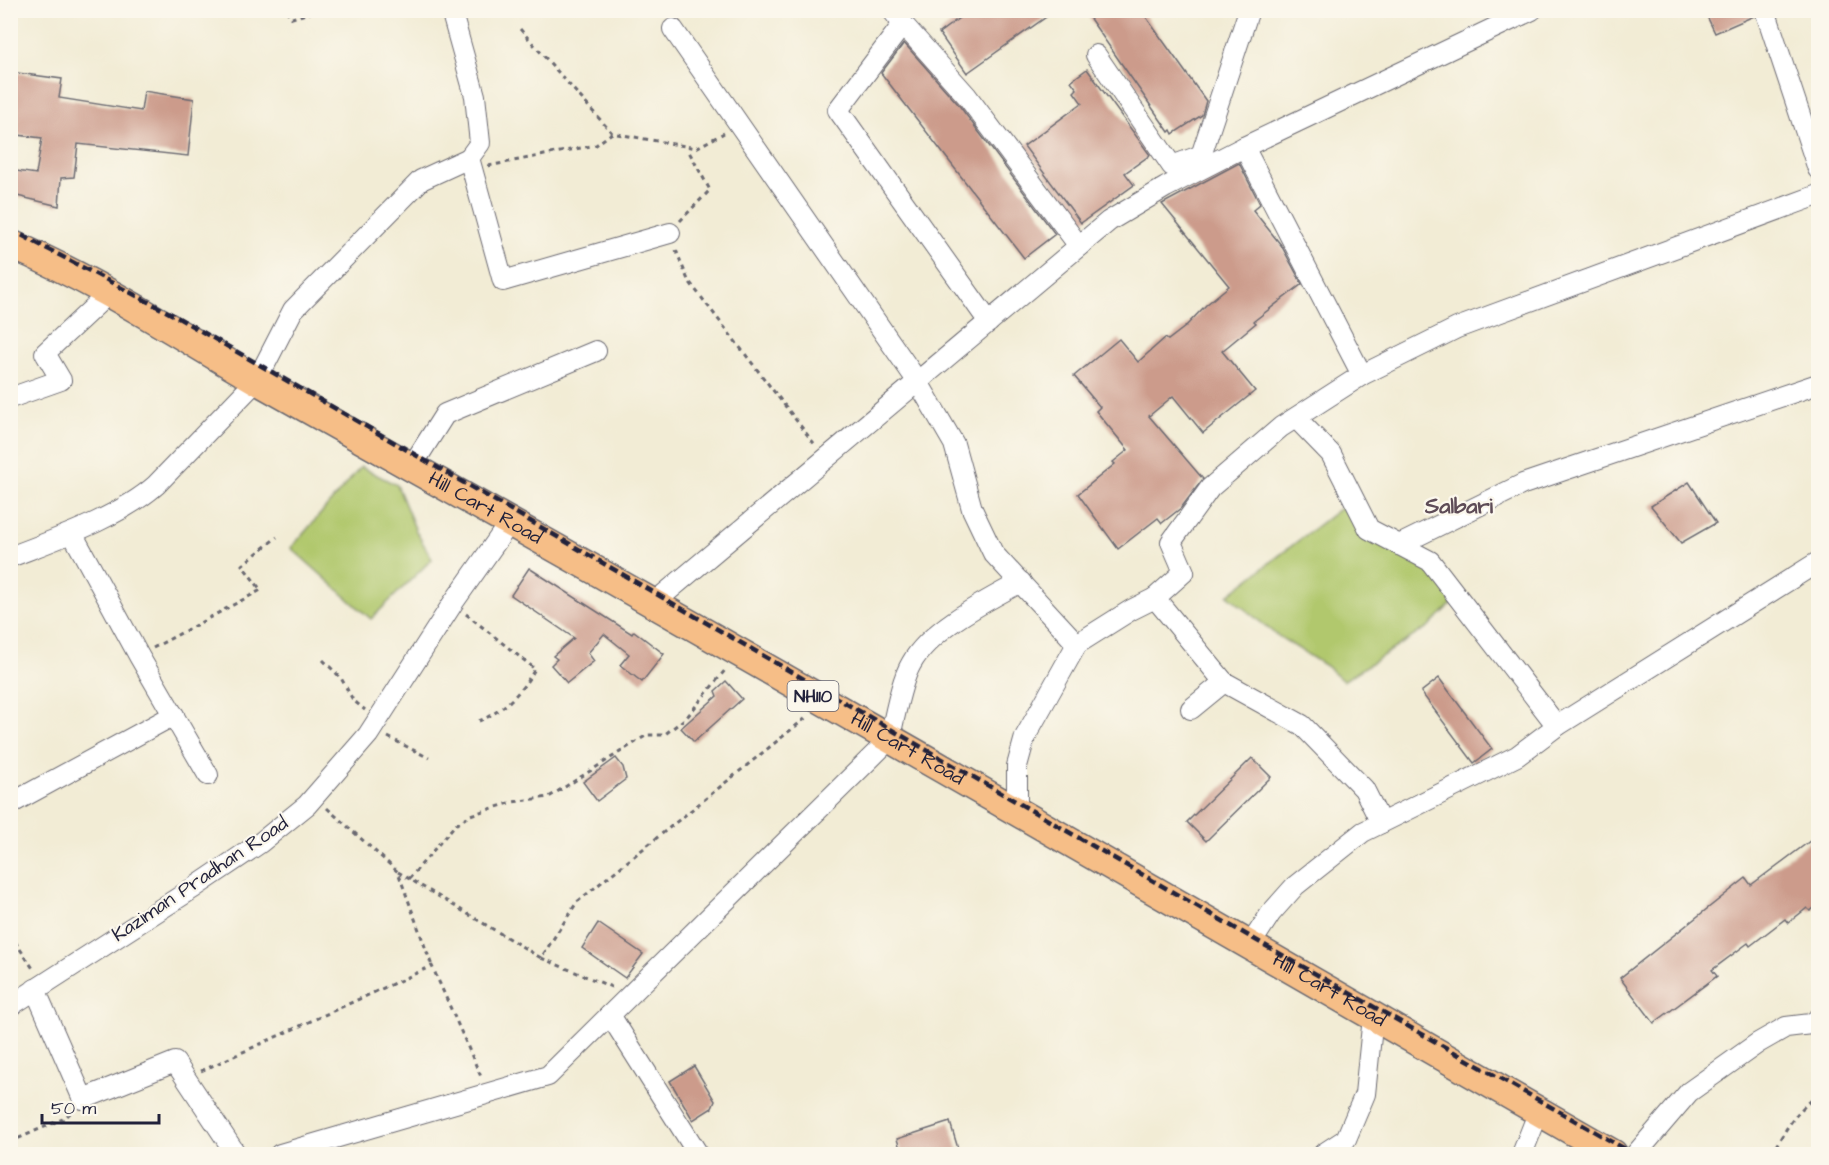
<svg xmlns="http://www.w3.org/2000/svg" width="1829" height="1165" font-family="'Architects Daughter',sans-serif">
<rect width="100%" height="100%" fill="#fbf7ec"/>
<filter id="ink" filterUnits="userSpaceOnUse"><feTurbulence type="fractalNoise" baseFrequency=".0167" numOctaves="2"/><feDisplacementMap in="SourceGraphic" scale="12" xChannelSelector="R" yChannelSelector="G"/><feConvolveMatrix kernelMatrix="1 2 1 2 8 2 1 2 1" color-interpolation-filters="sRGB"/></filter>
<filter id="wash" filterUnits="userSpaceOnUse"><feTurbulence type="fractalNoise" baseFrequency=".008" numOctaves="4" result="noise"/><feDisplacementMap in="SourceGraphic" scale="24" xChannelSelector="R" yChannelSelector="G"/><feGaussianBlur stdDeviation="1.35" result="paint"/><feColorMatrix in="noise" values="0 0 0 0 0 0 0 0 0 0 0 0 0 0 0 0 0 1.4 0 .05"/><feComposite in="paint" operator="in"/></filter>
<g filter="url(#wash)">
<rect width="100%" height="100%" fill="#f2ecd5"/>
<g fill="#b1c86d" stroke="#6a7554" stroke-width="1.5">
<path d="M361,467L397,485L416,531L432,559L371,619L291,548Z"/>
<path d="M1355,497L1369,529L1430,561L1458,598L1428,627L1343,681L1326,666L1275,634L1228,595Z"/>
</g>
<g id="blocks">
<g fill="#cc9b8b">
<path d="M970,10H1056L967,73L939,33Z"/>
<path d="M1084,10H1141L1206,101L1202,115L1173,134L1171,130L1169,132Z"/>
<path d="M1714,10H1753L1754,16L1715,33L1706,14Z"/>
<path d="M904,43L958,104L1055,234L1024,258L881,73Z"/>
<path d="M1087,69L1150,155L1125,173L1134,185L1081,223L1024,146L1082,103L1074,92L1077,89L1071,81Z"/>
<path d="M10,72L62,79L59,98L141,111L144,91L194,99L188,156L78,144L74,177L61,178L59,206L13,195L14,192H10V170L36,174L42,138L10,134Z"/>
<path d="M1239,163L1260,204L1253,210L1281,245L1302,284L1254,321L1256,323L1222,351L1255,391L1203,433L1173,396L1149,416L1203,479L1181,508L1162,523L1158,518L1118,549L1078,494L1115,464L1113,462L1128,450L1096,411L1100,407L1074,376L1119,339L1138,362L1165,338L1168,340L1185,327L1206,305L1229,286L1162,204Z"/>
<path d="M1689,482L1716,523L1681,543L1651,506Z"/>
<path d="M529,568L632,634L634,631L664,654L642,682L620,665L629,654L604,634L588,653L594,661L567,683L551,665L557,659L553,656L574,638L511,595Z"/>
<path d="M1439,678L1492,749L1474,763L1421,692Z"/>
<path d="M726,681L742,699L694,742L681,728L717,696L715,691Z"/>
<path d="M616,758L623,767L626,779L597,801L583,782Z"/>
<path d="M1252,758L1271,777L1206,841L1187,822Z"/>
<path d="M1818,835V905L1810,911L1807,908L1788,923L1785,919L1750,946L1748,943L1712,970L1717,976L1654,1023L1620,978L1746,878L1751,885Z"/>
<path d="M598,923L643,954L625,978L582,948Z"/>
<path d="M694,1066L715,1101L712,1108L693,1120L670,1081Z"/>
<path d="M950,1122L960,1155H902L897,1139Z"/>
</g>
</g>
</g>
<g filter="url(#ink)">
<use href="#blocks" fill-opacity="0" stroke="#6b6971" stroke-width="1.5"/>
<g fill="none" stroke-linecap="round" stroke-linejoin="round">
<defs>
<g id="minor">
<path d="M451,10L475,96L480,143L469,158"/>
<path d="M892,10L903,24L838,110L989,322"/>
<path d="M1765,10L1818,169"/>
<path d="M903,24L967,96L1079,246"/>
<path d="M673,29L918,382L954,444L972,509L993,553L1077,644L1025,737L1017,766V813"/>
<path d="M1096,55L1172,166L1202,155"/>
<path d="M1244,147L1362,375"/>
<path d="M1196,171L1249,10"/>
<path d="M10,398L61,380L45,353L109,293"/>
<path d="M1296,418L1331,454L1369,529L1430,561L1557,726"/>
<path d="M412,466L445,414L596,351"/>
<path d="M72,533L139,656L208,775"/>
<path d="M1399,545L1523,484L1818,384"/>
<path d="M10,557C56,539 120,517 156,485L257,380L293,310L421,180L469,158L503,281L670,233"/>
<path d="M656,606L662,596L1109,221L1166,187L1244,147L1532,10"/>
<path d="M1077,644L1131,610L1155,598"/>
<path d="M1224,682L1302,725L1364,789L1381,823"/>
<path d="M1191,709L1224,682L1155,598L1184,572L1171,542L1210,488L1281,427L1362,375L1457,328L1818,195"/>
<path d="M10,804L174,715"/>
<path d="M1254,944V939L1271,913L1295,886L1363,832L1517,756L1557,726L1818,562"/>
<path d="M35,989L83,1099L175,1062L236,1154"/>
<path d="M10,1006L195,887L260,843L307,805L368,735L453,603L510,522"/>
<path d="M610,1015L698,1154"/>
<path d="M280,1154L548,1076L889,740C895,718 900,683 911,664C930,629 986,601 1021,582"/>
<path d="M1323,1154L1346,1139L1365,1094L1373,1017"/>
<path d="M1522,1154L1539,1111"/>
<path d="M1636,1154L1689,1092L1758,1043L1786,1027L1811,1024L1818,1019"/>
</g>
<g id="highway">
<path id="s1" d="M10,244C99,282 179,335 262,383C372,445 483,506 593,569C933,764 1275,957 1613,1154"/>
</g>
</defs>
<use href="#minor" stroke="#6b6971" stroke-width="22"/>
<use href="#highway" stroke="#6b6971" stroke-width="31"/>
<g stroke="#6b6971" stroke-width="3" stroke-dasharray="4.5 4.5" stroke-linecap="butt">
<path d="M286,10L292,18L320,10"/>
<path d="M520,29L612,133L696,148L724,133"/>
<path d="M488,166L596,145L612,133"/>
<path d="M680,221L710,190L688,150"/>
<path d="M676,250L688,280L816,446"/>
<path d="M466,614L535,669C521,692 504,711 479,721"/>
<path d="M153,648L261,590L242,565L277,537"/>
<path d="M323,660L341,678L353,700L365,710"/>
<path d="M388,737L429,758"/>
<path d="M327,808L398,872L432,966"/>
<path d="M398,872L541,958L577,902L807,717"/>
<path d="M409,879L455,825L470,815L513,802L549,797L647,735H664L687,717L726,669"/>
<path d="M10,934L34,970"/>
<path d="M541,958L614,988"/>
<path d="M201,1071L432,966L482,1079"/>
<path d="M10,1142L65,1118L71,1112"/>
<path d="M1771,1154C1785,1132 1795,1110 1818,1096"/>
</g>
<use href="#minor" stroke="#fff" stroke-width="20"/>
<use href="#highway" stroke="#f6be87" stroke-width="28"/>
<path stroke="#22223b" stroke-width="4.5" stroke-dasharray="9 4.5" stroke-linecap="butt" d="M10,229L175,316L1254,939L1634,1154"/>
</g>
</g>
<g text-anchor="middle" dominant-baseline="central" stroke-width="4.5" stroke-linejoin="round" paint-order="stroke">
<rect fill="#fbf7ec" stroke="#636270" stroke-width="1.5" x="787.5" y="681" width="51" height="30" rx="4.5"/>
<g font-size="18" font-weight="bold" fill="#22223b">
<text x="813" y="696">NH110</text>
</g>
<g font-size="20" fill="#22223b" stroke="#fbf7ec">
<text stroke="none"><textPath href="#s1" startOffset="544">Hill Cart Road</textPath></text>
<text stroke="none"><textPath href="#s1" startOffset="1030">Hill Cart Road</textPath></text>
<text transform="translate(200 879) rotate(-34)">Kaziman Pradhan Road</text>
<text stroke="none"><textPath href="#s1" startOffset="1516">Hill Cart Road</textPath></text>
</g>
<g font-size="22" font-weight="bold" fill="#5e4c57" stroke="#fbf7ec">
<text x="1459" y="506">Salbari</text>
</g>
</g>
<rect width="1829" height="1165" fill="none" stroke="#fbf7ec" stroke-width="36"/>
<path d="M42 1114v9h117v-9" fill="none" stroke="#22223b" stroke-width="3"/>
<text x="51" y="1114" font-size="18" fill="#22223b" stroke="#fbf7ec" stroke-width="4.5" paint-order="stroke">50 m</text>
</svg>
